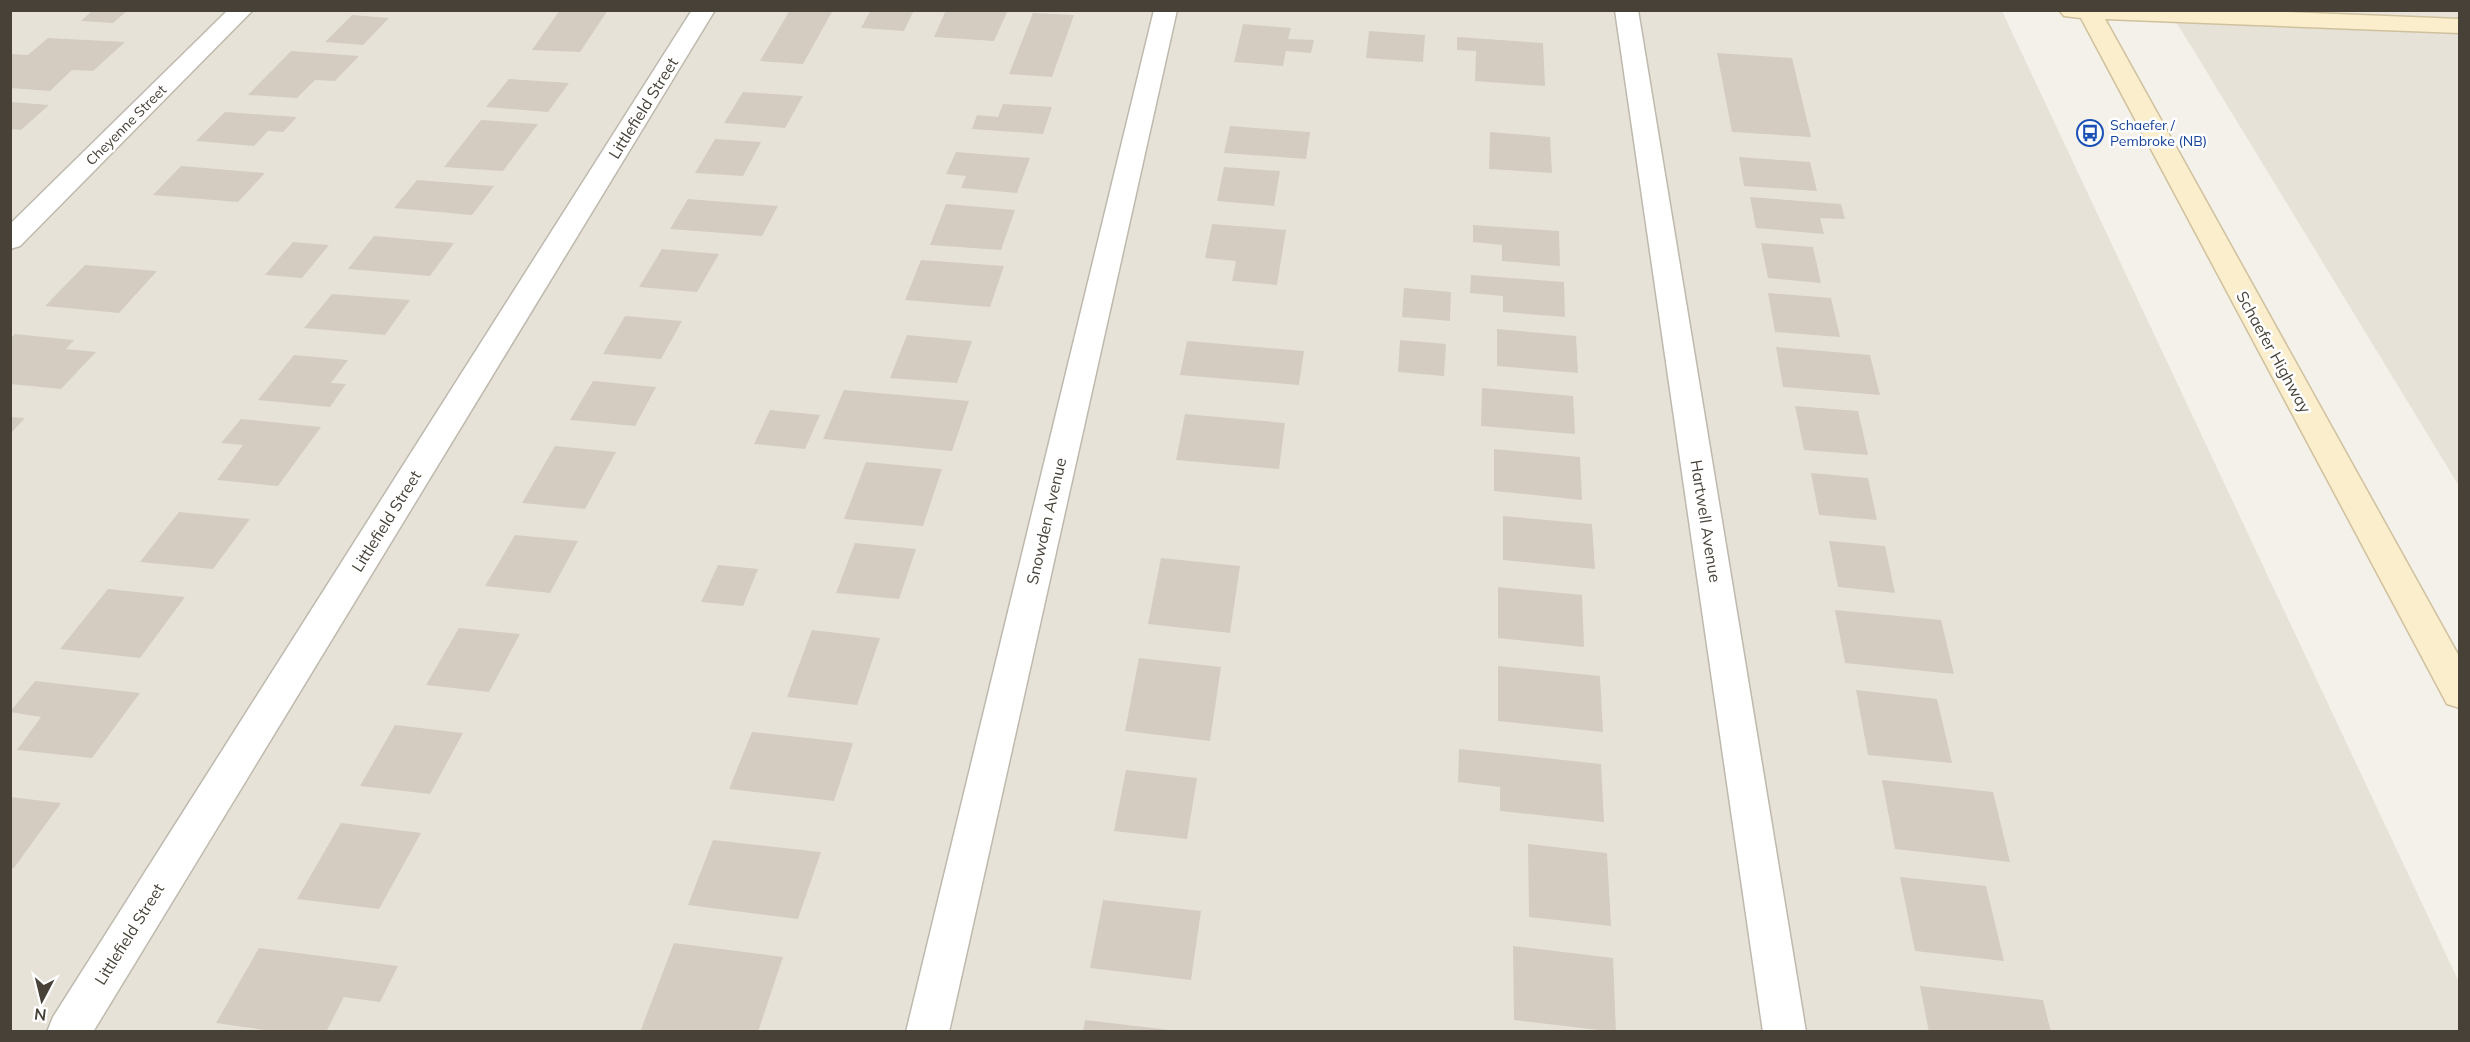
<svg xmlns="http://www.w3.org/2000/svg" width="2470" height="1042" font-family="Mulish,sans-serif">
<rect width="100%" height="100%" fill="#f4f0ea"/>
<g fill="#e7e2d8">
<path d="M10,11H2002L2459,982V1031H11Z"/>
<path d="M2169,11H2459V486L2191,46Z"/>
</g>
<g fill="#d4ccc0">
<path d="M93,10H128L113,23L81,21Z"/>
<path d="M560,10H608L580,52L532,50Z"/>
<path d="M790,10H833L803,64L760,61Z"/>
<path d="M871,10H914L904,31L861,28Z"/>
<path d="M946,10H991L1007,12L994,41L934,37Z"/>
<path d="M1033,13L1074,15L1052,77L1009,74Z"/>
<path d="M352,15L389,18L363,45L325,42Z"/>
<path d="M1243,24L1291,28L1288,39L1314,40L1311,53L1286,51L1283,66L1234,62Z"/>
<path d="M1369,31L1425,35L1423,62L1366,58Z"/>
<path d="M1457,37L1543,43L1545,86L1475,81L1476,51L1457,50Z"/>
<path d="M48,38L125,42L93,71L72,70L50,91L10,88V54L28,55Z"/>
<path d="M291,51L359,56L335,81L315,80L297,98L248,95Z"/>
<path d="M1717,53L1792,58L1811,137L1732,132Z"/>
<path d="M509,79L569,83L548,112L486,107Z"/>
<path d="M743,92L803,96L785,128L724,123Z"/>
<path d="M10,102L49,105L21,130L10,129Z"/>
<path d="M1003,104L1052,107L1043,134L972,129L977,115L998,117Z"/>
<path d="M225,112L297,117L283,132L268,131L254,146L196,141Z"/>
<path d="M481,120L538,124L503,171L444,167Z"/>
<path d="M1230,126L1310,132L1306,159L1224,153Z"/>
<path d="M1490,132L1550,137L1552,173L1489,169Z"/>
<path d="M715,139L761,142L743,176L695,173Z"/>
<path d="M956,152L1030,158L1017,193L961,188L966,176L946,174Z"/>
<path d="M1739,157L1810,162L1817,191L1744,186Z"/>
<path d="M181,166L265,173L238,202L153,195Z"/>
<path d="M1224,167L1280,171L1274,206L1217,201Z"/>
<path d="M417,180L494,186L472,215L394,208Z"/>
<path d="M1750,197L1841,204L1845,219L1820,218L1824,234L1756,228Z"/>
<path d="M688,199L778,206L762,236L670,229Z"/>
<path d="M946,204L1015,210L1001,250L930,245Z"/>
<path d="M1212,224L1286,230L1277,285L1232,281L1236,261L1205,258Z"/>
<path d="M1473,225L1559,231L1560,266L1502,261V245L1473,242Z"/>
<path d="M374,236L454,243L430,276L348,269Z"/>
<path d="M293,242L329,245L302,278L265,275Z"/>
<path d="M1761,243L1813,247L1821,283L1768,278Z"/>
<path d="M662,249L719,254L697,292L639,287Z"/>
<path d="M921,260L1004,266L990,307L905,300Z"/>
<path d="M85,265L157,271L119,313L45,306Z"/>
<path d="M1471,275L1564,282L1565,317L1503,312V296L1470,293Z"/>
<path d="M1404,288L1451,292L1450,321L1402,317Z"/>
<path d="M1768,293L1831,298L1840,337L1775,332Z"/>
<path d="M332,294L410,300L385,335L304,328Z"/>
<path d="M625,316L682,321L661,359L603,354Z"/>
<path d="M1497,329L1576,336L1578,373L1497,366Z"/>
<path d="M15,334L74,340L66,349L96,352L61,389L10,384V339Z"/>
<path d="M907,335L972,341L957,383L890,378Z"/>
<path d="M1400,340L1446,344L1444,376L1398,372Z"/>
<path d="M1187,341L1304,351L1299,385L1180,375Z"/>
<path d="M1776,347L1870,355L1880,395L1783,387Z"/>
<path d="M294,355L348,360L331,383L346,384L330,407L258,400Z"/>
<path d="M593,381L656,387L635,426L570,420Z"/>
<path d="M1482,388L1573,396L1575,434L1481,426Z"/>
<path d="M844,390L969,401L952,451L823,439Z"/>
<path d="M1795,406L1858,411L1868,455L1804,450Z"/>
<path d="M770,410L820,415L805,449L754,444Z"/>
<path d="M1185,414L1285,423L1279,469L1176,460Z"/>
<path d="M10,417L25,418L10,434Z"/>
<path d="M241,419L321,427L278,486L217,480L243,445L221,443Z"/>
<path d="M555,446L616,452L585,509L522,503Z"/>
<path d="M1494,449L1580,457L1582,500L1494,491Z"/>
<path d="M866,462L942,469L923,526L844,519Z"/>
<path d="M1811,473L1868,478L1877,520L1819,515Z"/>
<path d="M179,512L250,519L213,569L140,562Z"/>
<path d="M1503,516L1592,524L1595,569L1503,560Z"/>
<path d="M515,535L578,541L550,593L485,586Z"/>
<path d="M1829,541L1885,546L1895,593L1838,587Z"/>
<path d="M855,543L916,549L899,599L836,593Z"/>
<path d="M1161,558L1240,566L1230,633L1148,624Z"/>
<path d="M718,565L758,569L743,606L701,602Z"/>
<path d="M1498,587L1582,595L1584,647L1498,638Z"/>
<path d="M108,589L185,597L140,658L60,649Z"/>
<path d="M1835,610L1941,620L1954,674L1845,663Z"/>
<path d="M459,628L520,634L489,692L426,685Z"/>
<path d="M812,630L880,638L857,705L787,697Z"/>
<path d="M1139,658L1221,667L1210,741L1125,731Z"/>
<path d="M1498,666L1600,676L1603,732L1498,721Z"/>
<path d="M35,681L140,693L92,758L17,750L41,717L10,712Z"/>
<path d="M1856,690L1937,699L1952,763L1868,755Z"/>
<path d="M395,725L463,733L430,794L360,786Z"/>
<path d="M752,732L853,743L834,801L729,789Z"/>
<path d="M1459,749L1601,764L1604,822L1500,811V787L1458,782Z"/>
<path d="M1126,770L1197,778L1187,839L1114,831Z"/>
<path d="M1882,780L1993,792L2010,862L1895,849Z"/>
<path d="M10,797L61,803L14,868H10Z"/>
<path d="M341,823L421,833L379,909L297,899Z"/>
<path d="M713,840L821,852L798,919L688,905Z"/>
<path d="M1528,844L1607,853L1611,926L1529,917Z"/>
<path d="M1900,877L1986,886L2004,961L1915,951Z"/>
<path d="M1103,900L1201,911L1191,980L1090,968Z"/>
<path d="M674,943L783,957L758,1032H640Z"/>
<path d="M1513,946L1613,958L1616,1032L1514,1020Z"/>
<path d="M259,948L398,966L380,1002L344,997L326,1032H279L216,1023Z"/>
<path d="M1920,986L2043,1000L2051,1032H1929Z"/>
<path d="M1085,1020L1170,1030V1032H1083Z"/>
</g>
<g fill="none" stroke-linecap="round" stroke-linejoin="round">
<defs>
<g id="street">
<path d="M228,10H253L20,246L10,249V224Z"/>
<path d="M692,10H715L93,1032H47L53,1017Z"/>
<path d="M1154,10H1177L949,1032H906Z"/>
<path d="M1615,10H1638L1806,1032H1763Z"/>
</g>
<path id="secondary" d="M2239,10L2460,19V33L2105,19L2460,658V708L2447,704L2081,18L2064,16L2060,11Z"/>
</defs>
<use href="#street" stroke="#beb8ad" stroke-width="3"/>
<use href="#secondary" stroke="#d0c19d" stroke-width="3"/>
<use href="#street" fill="#fff" fill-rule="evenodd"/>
<use href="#secondary" fill="#faeecd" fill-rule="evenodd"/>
</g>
<defs>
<symbol id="bus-ring" viewBox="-11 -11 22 22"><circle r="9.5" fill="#fff" stroke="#1a4fb4" stroke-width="1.5"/><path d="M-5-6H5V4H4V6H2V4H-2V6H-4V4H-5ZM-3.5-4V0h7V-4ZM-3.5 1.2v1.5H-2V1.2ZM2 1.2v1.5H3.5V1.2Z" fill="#1a4fb4"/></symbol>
</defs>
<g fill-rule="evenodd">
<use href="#bus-ring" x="2075" y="118" width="30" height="30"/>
</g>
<g text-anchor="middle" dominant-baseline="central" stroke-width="5" stroke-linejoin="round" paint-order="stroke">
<g font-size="14" fill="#474138" stroke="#fff">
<text transform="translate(126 125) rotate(-45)">Cheyenne Street</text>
</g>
<g font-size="14" fill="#164399" stroke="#fff" text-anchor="start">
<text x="2110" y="125">Schaefer /<tspan x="2110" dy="16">Pembroke (NB)</tspan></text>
</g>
<g font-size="16" fill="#474138" stroke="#fff">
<text transform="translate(643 108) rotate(-58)">Littlefield Street</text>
<text transform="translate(2274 352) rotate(61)">Schaefer Highway</text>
<text transform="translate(386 521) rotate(-58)">Littlefield Street</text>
<text transform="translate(1046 521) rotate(-77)">Snowden Avenue</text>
<text transform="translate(1706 521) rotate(81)">Hartwell Avenue</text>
<text transform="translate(129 934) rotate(-58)">Littlefield Street</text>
</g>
</g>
<rect width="2470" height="1042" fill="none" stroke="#474138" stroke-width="24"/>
<g transform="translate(42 1000) rotate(187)" stroke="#ffffff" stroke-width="4.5" paint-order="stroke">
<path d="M0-4.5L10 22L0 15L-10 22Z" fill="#474138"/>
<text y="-9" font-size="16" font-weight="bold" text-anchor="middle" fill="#474138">N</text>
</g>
</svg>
